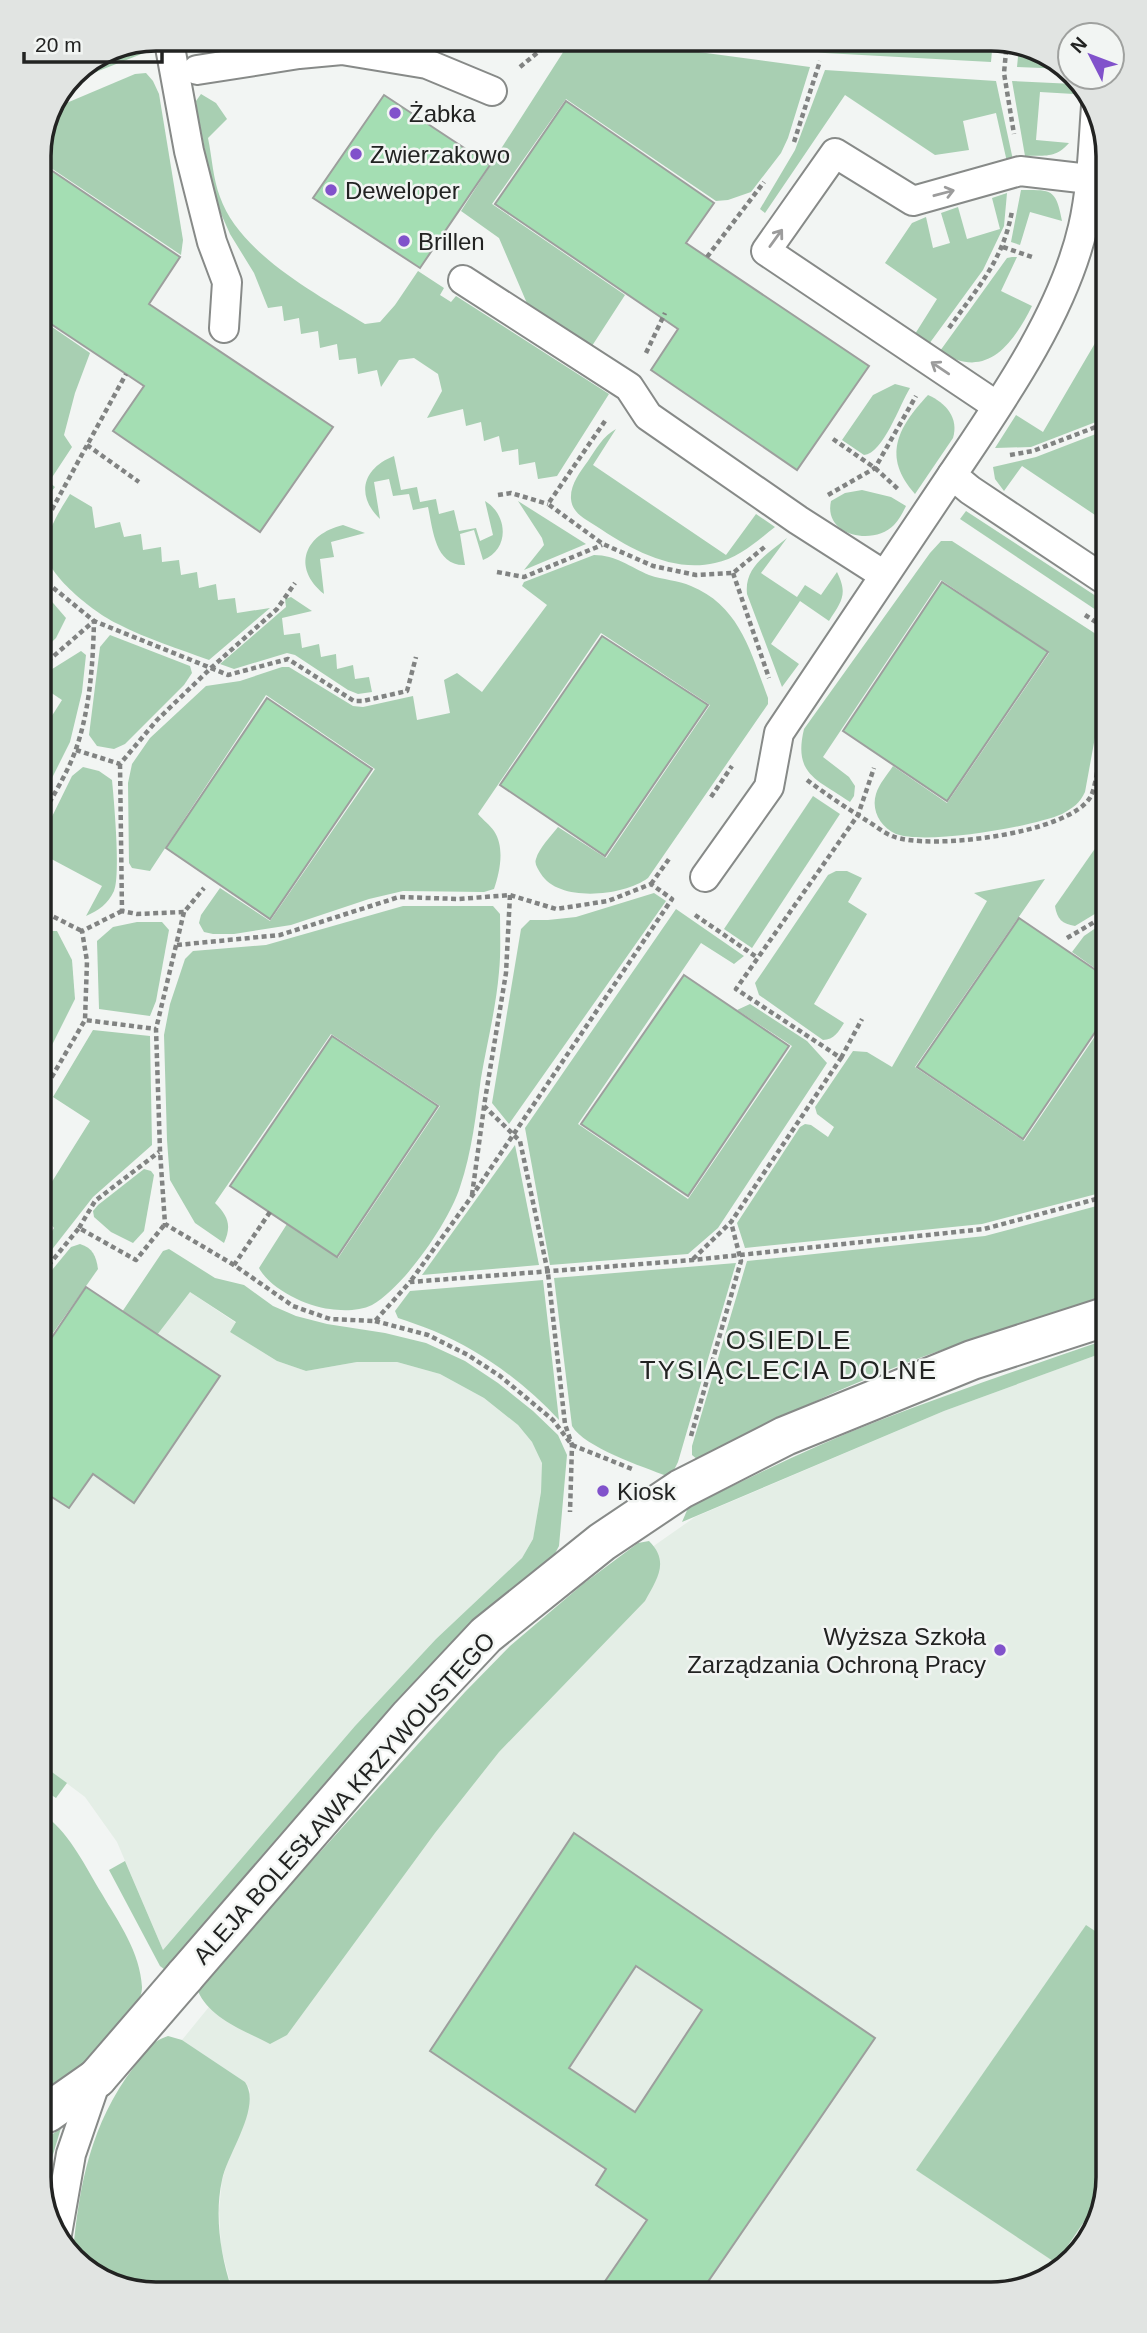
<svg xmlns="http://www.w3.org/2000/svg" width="1147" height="2333" font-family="Helvetica,sans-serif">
<rect width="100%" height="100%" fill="#f2f5f3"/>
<g fill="#e4eee6">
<path d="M153,1267L236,1323L230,1332L277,1361L306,1371L357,1362H397L440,1374L484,1398L518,1425L532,1442L543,1463L541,1492L533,1539L522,1558L436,1639L355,1726L163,1950L117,1842L85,1797L45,1767L44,1350L86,1287L89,1289L85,1296L118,1318Z"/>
<path d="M1105,1352L1108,2178L1089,2243L1036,2286L233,2293L221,2248L219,2210L222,2180L250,2090L245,2082L182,2040L261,1943L608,1578L695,1517L944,1411Z"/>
</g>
<g fill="#a8cfb2">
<path d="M993,39L991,62L825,53L741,41Z"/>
<path d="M624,42L810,67L788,138L781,153L751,192L728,200L716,201L566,99L492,204L625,295L590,349L529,308L499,238L461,211L569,43Z"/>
<path d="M1019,46L1062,62L1067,69L1017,67Z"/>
<path d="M125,47H137L144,53L68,83C78,61 103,54 125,47Z"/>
<path d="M825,70L996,81L1013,160L1007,162L996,113L963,121L969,150L935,155L845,95L765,213L760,209L795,150Z"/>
<path d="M146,73L153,81L159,94L183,240L181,255L39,160V148L57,107L135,74Z"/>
<path d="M1012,81L1074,84V94L1040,92L1036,140L1069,143C1055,159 1044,155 1025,156Z"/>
<path d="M201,94L216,103L227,119L208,138C212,157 213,179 220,197C240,254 317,294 365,324L380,322L395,305L418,271L444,288L440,295L451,302L456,296L609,394L557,476L538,479L535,462L519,465L518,449L502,452L499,436L484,441L481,422L466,426L463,409L427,418L442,391L438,374L414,358L399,360L381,387L377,370L358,374L356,358L339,360L337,344L320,348L318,331L301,334L299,318L284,321L282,306L268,308L254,273L230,234L214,198L197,110L196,101Z"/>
<path d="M1021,190C1051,190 1056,188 1062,221L1030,212L1020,245L1011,242Z"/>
<path d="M1007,193L1004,226L983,270L929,344L915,334L937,299L885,263L912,223L926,217L933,248L950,243L941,213L958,207L967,239L1000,229L992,198Z"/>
<path d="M1012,257H1017L1001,291L1032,306C1013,344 986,382 940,351L1007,258Z"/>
<path d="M39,318L90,353L75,393L64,435L72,447L49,482L55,487L45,500L40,497Z"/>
<path d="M1101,333V420L1031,447L995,448L1016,415L1043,432Z"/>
<path d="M895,384L910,388C900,404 883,454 864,455L842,440L873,395Z"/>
<path d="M928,395C946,403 959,418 953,438L915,494C882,457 897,428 928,395Z"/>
<path d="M616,429L593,465L726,555L756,514L775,527C757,541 738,559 715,563C673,573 630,549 596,526C585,519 572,513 571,499C570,485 580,472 588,461C596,449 603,436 616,429Z"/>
<path d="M1101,432V519L1022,466L1004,491L995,479L993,467L1036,457Z"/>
<path d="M394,456L401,490L417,487L420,502L436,499L439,514L454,510L459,531L476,528L480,541L493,535L485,501C508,515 510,549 483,560L474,530L460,534L465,565C435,566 433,530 428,507L413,510L409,494L393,496L389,479L374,482L380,519C355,495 363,468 394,456Z"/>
<path d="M862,490L891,497L906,506C903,512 899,520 894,525C874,546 823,536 831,501L845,493Z"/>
<path d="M70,494L92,507L95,528L120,522L124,537L141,534L143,550L161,547L162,562L179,560L181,575L197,572L199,588L216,584L218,600L235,598L237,613L270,608L209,660C179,649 147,639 118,624C98,615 48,577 46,553C45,533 60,510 70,494Z"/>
<path d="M518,501L586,544L524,570L544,545L542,538Z"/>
<path d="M966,511L1102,600V614L960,519Z"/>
<path d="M343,525L365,533L331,542L334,557L320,559L324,594C291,567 305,534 343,525Z"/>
<path d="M787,538L761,573L797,597L805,585L821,595L837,572C848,594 842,601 829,621L800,601L771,644L799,664L782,687L747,594C744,566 768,554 787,538Z"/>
<path d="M941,541H952L1099,636L1102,643V699L1085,792C1080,803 1073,808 1062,814C1032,827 926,845 896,834C880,827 871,810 876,794C879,784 887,775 893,766L947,803L1049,653L941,580L823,757L849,777L855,786L854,796L850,802C817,779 793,775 804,729L930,553Z"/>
<path d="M594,555C616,555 630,567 649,575C663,580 678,580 691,586C740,606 751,653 768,698V704L648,878C624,896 559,903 541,874C538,869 534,864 536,859C539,848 551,836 558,827L606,858L710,705L601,633L478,814C483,820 490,825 494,831C505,847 500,872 494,889L484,892L403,891L369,899L291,925L234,934H213L204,932L199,923L201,915L220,888L270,921L375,769L266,695L150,871L132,868L129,863L128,783L132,764L150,738L206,686L240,681L282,667H289L353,706L363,707L413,696L417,720L450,713L444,680L457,673L482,692L547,605L522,586L524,582Z"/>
<path d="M41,589L66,618L56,638L41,652Z"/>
<path d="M291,597L312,611L282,618L284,635L300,633L302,648L319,644L321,657L336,654L337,669L353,665L355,679L369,677L372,692L358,694L348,690L295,655L287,653L234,669L220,664L286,607L285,599Z"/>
<path d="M110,635L190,666L192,673L184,685L125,744L114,749L97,746L89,735L100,647Z"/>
<path d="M81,651L86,655L82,692L70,742L41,800V733L62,700L41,686V676Z"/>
<path d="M83,767L99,771L112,780C114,800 121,877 114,891C108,904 99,910 86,916L102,886L42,854V837L72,776Z"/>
<path d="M813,796L840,814L752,948L724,929Z"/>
<path d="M1101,844H1103V909L1075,926C1062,924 1057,919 1055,906L1094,850Z"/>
<path d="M836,871H847L862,878L848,902L867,914L814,1004L844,1023C839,1031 834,1040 823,1040L759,995L755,983L828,875Z"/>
<path d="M1045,879L915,1067L1024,1141L1104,1023V1192L982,1224L745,1248L737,1223L800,1127L805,1124L811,1125L828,1137L834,1127L817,1114L815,1107L853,1051L867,1052L892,1067L987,901L974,893Z"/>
<path d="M654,893L666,901L509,1124L492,1103L521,929L530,920H548L576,917Z"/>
<path d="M403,906H493L500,914C500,933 501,953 499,972C496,1008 487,1043 481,1078C476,1114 472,1152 460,1187C449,1222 404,1287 372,1305C360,1311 342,1311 330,1309C307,1307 269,1288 259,1268L287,1224L338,1258L440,1106L331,1034L215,1203C228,1216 232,1225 224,1243L195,1223L170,1180L167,1140L164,1035L170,1004L185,959L193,951L266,945Z"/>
<path d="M676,909L744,956L734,964L701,943L578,1124L688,1199L792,1046L737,1010L750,1004L807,1041L827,1063L718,1228L688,1254L550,1265L525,1128Z"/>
<path d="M137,922H162L169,930L156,1001L150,1016L99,1009L97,941L113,927Z"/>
<path d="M1103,923V974L1072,952L1084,936Z"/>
<path d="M42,931H57L72,960L75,999L42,1065Z"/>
<path d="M93,1030L150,1036L152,1145L93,1197L43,1261V1245L54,1228L43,1214V1196L90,1121L53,1097Z"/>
<path d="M515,1145L539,1265L422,1275Z"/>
<path d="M144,1169L151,1171L154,1175L144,1231L133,1243L111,1232L94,1217L93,1211L98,1205Z"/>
<path d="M1104,1204L1105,1299C1030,1321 954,1343 881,1373C818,1398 758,1429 698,1460L692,1455V1446L747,1261L985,1236Z"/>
<path d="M80,1244C93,1248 96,1256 98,1269L44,1346L43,1281L71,1247Z"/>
<path d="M169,1249L215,1278L244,1285L273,1306L296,1316L327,1324L385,1333L426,1343L465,1361L498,1383L533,1411L558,1435L567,1455L559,1546L552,1559L168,1972L160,1966L109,1870L125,1861L163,1950L355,1726L436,1639L522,1558L533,1539L541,1492L542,1463L532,1442L518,1425L484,1398L440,1374L397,1362H357L306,1371L277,1361L230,1332L236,1322L190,1292L157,1335L122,1312L163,1251Z"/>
<path d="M736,1263L678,1462L672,1474L667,1476C643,1467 584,1447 572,1426L554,1278Z"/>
<path d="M543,1280L559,1420C524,1382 481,1351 434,1331C422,1326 410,1322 398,1318L395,1311L410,1291Z"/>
<path d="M1105,1340V1352L944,1411L682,1522L688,1508C750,1477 813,1446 878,1421C953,1392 1029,1366 1105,1340Z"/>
<path d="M649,1541C670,1562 657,1579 645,1601L499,1752L435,1833L287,2035L270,2044C245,2031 209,2018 198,1991L264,1914L465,1692L510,1646L583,1584L638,1543Z"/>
<path d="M45,1767L67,1783L56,1798L45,1791Z"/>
<path d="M46,1816C72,1837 85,1866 102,1894C119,1923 140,1952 142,1987C143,2016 70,2077 47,2094Z"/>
<path d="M1086,1925L1107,1939L1108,2178L1104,2192L1056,2263L916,2170Z"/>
<path d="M168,2036L182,2040L245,2082C262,2107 228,2152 222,2180C214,2217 221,2258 233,2293L148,2294L90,2275L73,2253C79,2185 91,2123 134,2067C145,2052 150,2042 168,2036Z"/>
<path d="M61,2128L48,2171L47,2177V2138Z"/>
</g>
<g fill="#a4deb3" stroke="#9d9f9d" stroke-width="2" fill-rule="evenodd">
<path d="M384,95L490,165L420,268L313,198Z"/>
<path d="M566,101L714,203L686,243L869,366L797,470L651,370L678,329L495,204Z"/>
<path d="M39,162L180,257L149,304L333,427L260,532L113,431L144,386L39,316Z"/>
<path d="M942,582L1048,652L947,801L843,731Z"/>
<path d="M602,636L708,705L605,856L500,785Z"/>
<path d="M267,698L372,769L270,919L166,848Z"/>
<path d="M1019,918L1103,975L1104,1019L1023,1139L917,1067Z"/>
<path d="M684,975L789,1046L688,1196L581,1124Z"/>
<path d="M332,1036L438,1106L337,1257L230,1186Z"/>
<path d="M86,1287L220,1376L134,1503L93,1474L69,1508L44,1492V1349Z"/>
<path d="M574,1833L875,2038L703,2289L599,2290L647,2220L596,2185L606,2169L430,2051ZM636,1966L702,2010L635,2112L569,2068Z"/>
</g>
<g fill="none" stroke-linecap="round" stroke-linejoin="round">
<defs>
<g id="service">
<path d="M170,47L189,151L212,242L227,282L224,328"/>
<path d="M197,70L299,54L342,50L427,64L492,91"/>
<path d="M1096,106C1093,146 1092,188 1083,227C1063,314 1001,402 952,475L970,490L1102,578"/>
<path d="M463,280L629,387L648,416L798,520L884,575"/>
<path d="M997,406L766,251L835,153L913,201L1020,171L1089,179"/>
<path d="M705,877L769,787L779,733L952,475"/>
<path d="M57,2234L71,2154L97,2078"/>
</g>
<g id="pedestrian">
<path d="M185,1976L410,1716L486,1635L602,1542L681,1489L785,1436L972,1360L1105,1317"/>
<path d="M47,2113L97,2078"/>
</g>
<path id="minor" d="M97,2078L185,1976"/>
</defs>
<use href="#service" stroke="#878a88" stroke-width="32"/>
<use href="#pedestrian" stroke="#878a88" stroke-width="42"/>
<use href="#minor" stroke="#878a88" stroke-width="42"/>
<g stroke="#818382" stroke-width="4.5" stroke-dasharray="5 3.5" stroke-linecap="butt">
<path d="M1007,41L1004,73L1014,134"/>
<path d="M520,67L549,43"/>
<path d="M794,142L820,61"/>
<path d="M1003,247L1035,258"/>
<path d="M707,257L764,182"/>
<path d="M949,328C977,288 1003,261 1012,211"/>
<path d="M646,353L665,313"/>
<path d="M605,421L548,504L603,544L653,566L696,575L733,573L767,545"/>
<path d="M833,439L875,468L898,489"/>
<path d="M87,445L139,482"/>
<path d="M1010,455L1033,451L1101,425"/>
<path d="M498,495L511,493L548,504"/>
<path d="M828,495L875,468L916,396"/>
<path d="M40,520L47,518L50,513L126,374"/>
<path d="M40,554L47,518"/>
<path d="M497,572L524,577L602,545"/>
<path d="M733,573L769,678"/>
<path d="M40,577L94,621L211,668L277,609L295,583"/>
<path d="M1085,615L1102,626"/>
<path d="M41,667L94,621C93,663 90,709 76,749C68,772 53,796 41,817"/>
<path d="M76,750L120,764L157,720L211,668L228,675L288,659L354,701H363L407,691L416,657"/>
<path d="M120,764L122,911L137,914L184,912L204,888"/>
<path d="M807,780C827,795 848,809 869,822C877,827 884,833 892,836C928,851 1071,834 1091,796C1097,784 1100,748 1102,733"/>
<path d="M711,797L732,766"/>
<path d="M651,884L669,859"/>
<path d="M510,895L506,973L484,1106L520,1141L548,1273L565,1424L572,1445L570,1512"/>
<path d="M122,911L82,931L87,961L85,1020L156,1029"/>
<path d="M184,912L156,1029L160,1151L165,1224L234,1265"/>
<path d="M46,913L82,931"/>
<path d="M695,915L758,958"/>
<path d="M1067,938L1103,917"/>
<path d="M177,945L280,935L399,897L459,899L510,895L556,909L608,901L651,884L672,899L472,1196L410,1282"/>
<path d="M841,1058L862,1019"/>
<path d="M43,1092L85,1020"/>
<path d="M472,1195L484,1107"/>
<path d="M270,1212L234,1265L293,1306L330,1319L375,1321L410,1282L693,1260L984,1229L1104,1197"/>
<path d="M79,1228L95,1201L159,1152"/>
<path d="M693,1259L731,1222L841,1058L736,989L858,815L874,768"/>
<path d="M43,1272L79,1228L136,1260L165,1224"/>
<path d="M375,1321L428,1335L468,1355L500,1376L553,1420L572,1445L632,1469"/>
<path d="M691,1436L741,1261L731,1222"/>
</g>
<use href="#service" stroke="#fff" stroke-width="28"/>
<use href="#pedestrian" stroke="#fff" stroke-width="38"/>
<use href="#minor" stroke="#fff" stroke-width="38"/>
</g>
<defs><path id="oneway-shaft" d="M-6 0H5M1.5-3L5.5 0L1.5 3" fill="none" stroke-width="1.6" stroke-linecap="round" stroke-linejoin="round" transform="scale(1.75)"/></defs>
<g stroke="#9c9c9c">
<use href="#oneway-shaft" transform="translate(944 193) rotate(-15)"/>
<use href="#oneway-shaft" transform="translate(776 238) rotate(-54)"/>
<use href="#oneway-shaft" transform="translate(940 368) rotate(-146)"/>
</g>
<g fill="#8152cb" stroke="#f2f5f3" stroke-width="2.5">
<circle cx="395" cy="113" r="7"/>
<circle cx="356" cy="154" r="7"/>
<circle cx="331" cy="190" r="7"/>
<circle cx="404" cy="241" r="7"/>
<circle cx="603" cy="1491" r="7"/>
<circle cx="1000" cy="1650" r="7"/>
</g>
<g text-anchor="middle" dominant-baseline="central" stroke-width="5" stroke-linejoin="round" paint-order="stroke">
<g font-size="24" fill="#222322" stroke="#f2f5f3" text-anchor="start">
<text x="409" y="113">Żabka</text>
<text x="370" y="154">Zwierzakowo</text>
<text x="345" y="190">Deweloper</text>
<text x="418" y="241">Brillen</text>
<text x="617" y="1491">Kiosk</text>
<text x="986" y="1636" text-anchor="end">Wyższa Szkoła<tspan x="986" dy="28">Zarządzania Ochroną Pracy</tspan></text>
</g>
<g font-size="24" fill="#222322" stroke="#f2f5f3">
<text transform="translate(344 1798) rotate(-48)">ALEJA BOLESŁAWA KRZYWOUSTEGO</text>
</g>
<g font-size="26" letter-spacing="2" fill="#222322" stroke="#f2f5f3">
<text x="789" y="1340">OSIEDLE<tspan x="789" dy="30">TYSIĄCLECIA DOLNE</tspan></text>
</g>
</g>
<path d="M0 0H1147V2333H0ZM156 51H991A105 105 0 0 1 1096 156V2177A105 105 0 0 1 991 2282H156A105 105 0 0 1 51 2177V156A105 105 0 0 1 156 51Z" fill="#e1e4e2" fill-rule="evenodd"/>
<path fill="none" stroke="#222322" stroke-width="3.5" d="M156 51H991A105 105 0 0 1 1096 156V2177A105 105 0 0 1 991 2282H156A105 105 0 0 1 51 2177V156A105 105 0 0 1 156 51Z"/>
<g transform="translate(1091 56) rotate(312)"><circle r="33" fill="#f2f5f3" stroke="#9fa19f" stroke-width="2"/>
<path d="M0-5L12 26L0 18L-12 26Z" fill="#8152cb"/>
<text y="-10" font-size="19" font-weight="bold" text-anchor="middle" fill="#222322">N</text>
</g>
<path d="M24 52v10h138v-10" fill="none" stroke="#222322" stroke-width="3.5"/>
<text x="35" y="52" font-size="21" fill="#222322" stroke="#f2f5f3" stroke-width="5" paint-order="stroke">20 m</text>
</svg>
